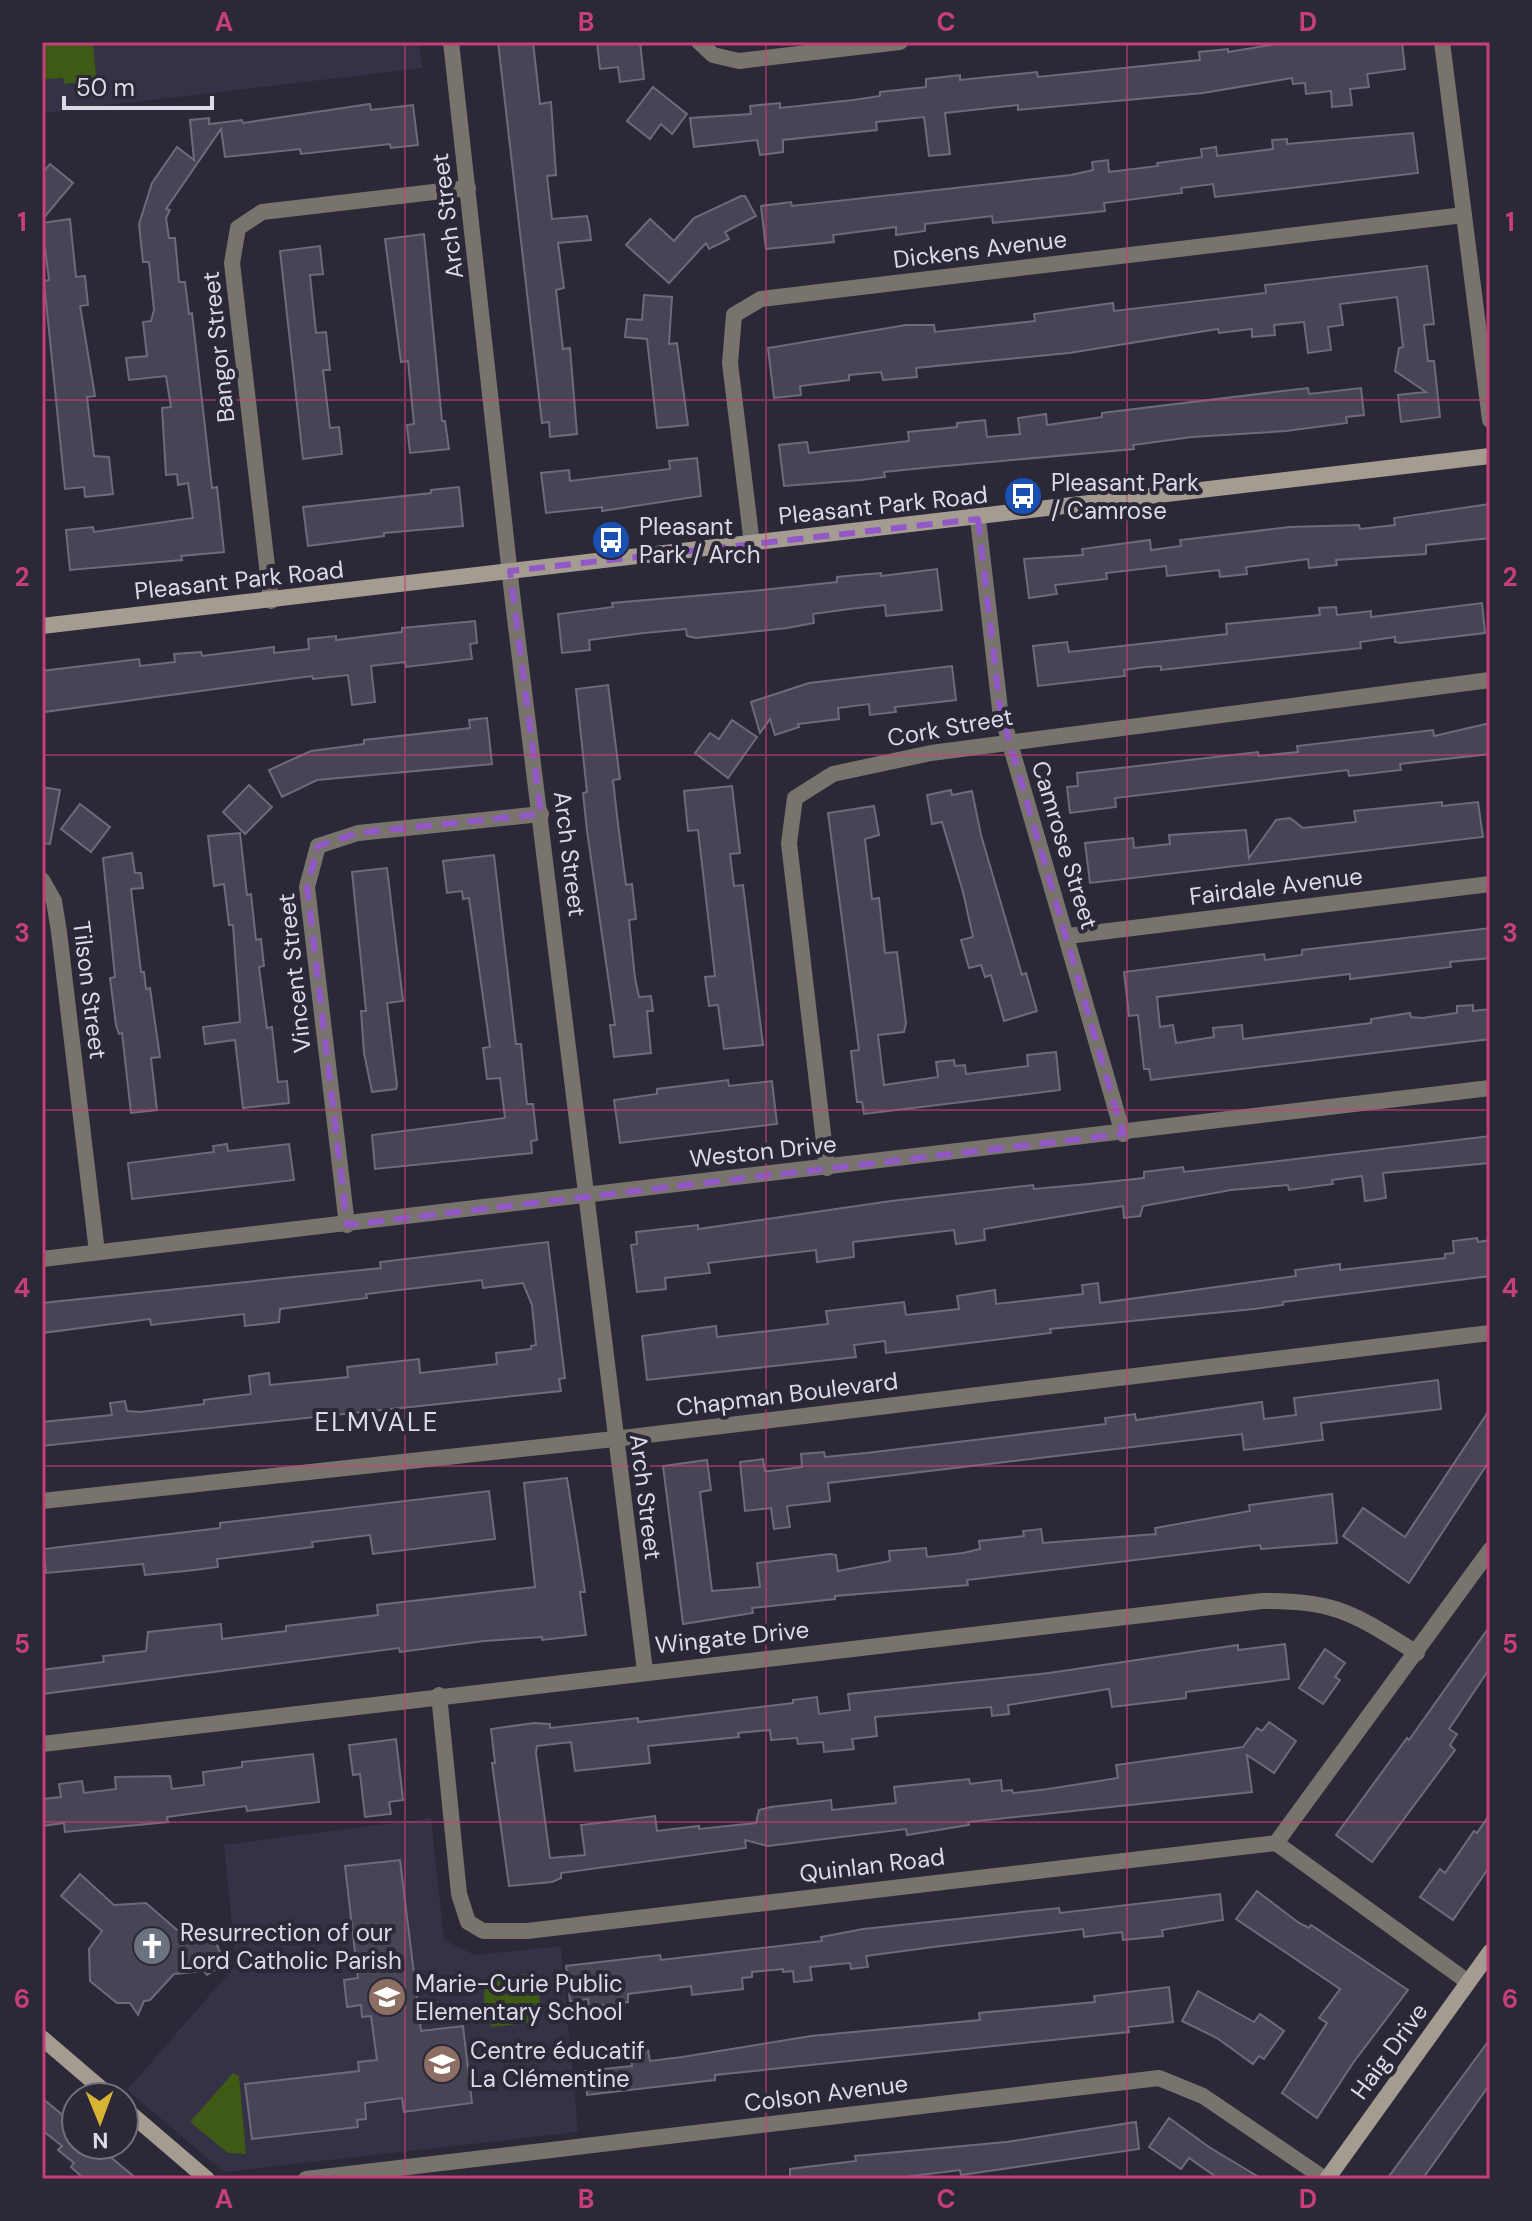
<svg xmlns="http://www.w3.org/2000/svg" width="1532" height="2221" font-family="'DM Sans',sans-serif">
<rect width="100%" height="100%" fill="#2b2837"/>
<g fill="#353146">
<path d="M42,42H419L422,68L42,113Z"/>
<path d="M431,1818L444,1940L475,1955L561,1946L578,2132L224,2172L127,2090L236,1965L224,1845Z"/>
</g>
<g fill="#3f5a14">
<path d="M42,42L93,45L96,75L91,81L64,84L63,78L42,79Z"/>
<path d="M529,1974L538,1979L541,2014L535,2022L492,2027C483,2016 481,1990 489,1978Z"/>
<path d="M233,2073L239,2076L246,2154L228,2153L190,2122Z"/>
</g>
<g fill="#474455" stroke="#6d6a7c" stroke-width="2">
<path d="M498,42H533L540,104L551,102L556,175L547,176L552,219L587,216L589,225L591,240L558,243L564,288L556,290L563,349L570,348L577,434L550,437L549,422L542,423Z"/>
<path d="M597,42H640L644,79L620,82L618,67L600,69Z"/>
<path d="M1288,42H1402L1405,69L1367,74L1369,87L1350,89L1352,105L1332,107L1331,91L1306,94L1305,83L1293,84L1292,78L1203,93L1018,110V105L945,113L950,154L929,156L924,117L876,122L877,130L783,140V152L760,155L757,140L694,147L690,118L751,114L750,106L780,103V108L853,100L880,96V92L926,87V79L960,75V80L1037,72L1038,77L1200,60L1199,52L1228,49V52Z"/>
<path d="M653,87L687,114L672,134L661,124L650,139L627,121Z"/>
<path d="M370,104L371,110L413,105L418,145L391,148L390,144L301,154L300,149L225,157L221,129L166,209L170,210L166,218L169,238H175L179,282H185L189,314L192,313L212,488L217,487L224,552L181,556L182,560L70,570L66,530L93,527L94,532L193,518L188,483L178,485L177,474L166,475L162,408L171,407L166,376L129,380L126,358L147,356L143,322L151,321L154,310L149,262H143L139,224L152,183L177,147L194,160L190,120L209,118V124L242,120L243,123Z"/>
<path d="M1413,133L1418,173L1215,197L1213,184L1181,188L1182,193L1104,203L1105,211L993,223L992,216L925,224V231L896,235V227L833,235L834,242L766,249L761,206L791,202L792,206L1071,175L1093,170L1092,162L1108,160L1109,172L1158,166L1157,163L1202,157L1201,149L1216,147L1217,156L1250,152L1273,149L1272,140L1287,139V144Z"/>
<path d="M50,164L73,183L42,220V174Z"/>
<path d="M741,196H745L756,216L725,232L729,239L709,249L706,243L669,283L626,245L650,219L674,241L694,218Z"/>
<path d="M70,219L76,277L85,276L88,305L80,306L95,396L87,397L94,456L109,457L113,494L85,497L84,487L65,489L44,281L49,280L42,223Z"/>
<path d="M424,234L442,421H445L449,449L410,453L407,425L414,424L408,361L401,362L385,239Z"/>
<path d="M320,246L323,274L310,275L316,333L326,332L330,370H323L330,428L339,427L342,454L303,459L280,251Z"/>
<path d="M1427,266L1434,324L1424,325L1428,361H1434L1440,417L1401,422L1398,395L1426,392L1395,371L1399,348L1403,347L1397,297L1340,304L1343,325L1328,327L1331,350L1308,353L1304,322L1274,325L1275,335L1252,337V329L1219,333L1218,329L1069,353L916,368L917,377L883,380L881,372L849,375V380L800,386L801,395L774,398L768,348L906,325H934L935,332L1035,321L1034,314L1113,303L1114,311L1266,293L1265,285Z"/>
<path d="M644,295L672,297L669,344L677,343L688,425L657,428L647,339L625,337L627,319L642,320Z"/>
<path d="M1308,388L1309,394L1361,388L1364,415L1346,417L1347,423L1286,431L1192,437L1133,445L1134,449L923,468L884,472L885,477L861,480L784,486L779,445L807,442L809,453L909,441L908,432L957,427V423L985,420L987,437L1020,434L1018,418L1046,414L1047,425L1102,417V413Z"/>
<path d="M697,458L701,496L602,511V507L546,513L541,473L569,470L570,481L670,469L669,461Z"/>
<path d="M459,487L463,526L384,533V536L308,546L303,507L431,493V490Z"/>
<path d="M1490,504V538L1426,545V554L1336,560L1337,565L1309,568L1308,559L1246,567L1247,574L1220,577L1219,570L1167,576L1166,566L1106,573L1107,579L1055,585L1057,594L1029,598L1024,559L1083,555L1082,549L1150,540L1151,550L1181,546L1180,540L1290,527L1359,525L1360,529L1395,525L1394,518Z"/>
<path d="M937,569L942,610L886,616L885,605L849,609L813,614L814,623L787,628L696,638L687,636L686,629L644,633L589,640L590,650L562,653L558,614L613,607L612,603L752,591L837,582V577L857,575L881,573V576Z"/>
<path d="M1482,603L1485,633L1400,643L1395,642V637L1360,642L1361,648L1161,670V666L1145,667L1124,670L1125,676L1038,686L1033,646L1067,642L1069,652L1227,634L1226,624L1320,615L1319,608L1336,607L1337,615L1371,611V617Z"/>
<path d="M475,621L477,643L470,644L472,659L406,667L405,662L371,666L375,702L352,705L348,675L313,679L312,676L44,712L42,671L139,659L140,666L175,662L174,654L201,652L202,656L274,647V653L309,649L308,639L336,636V640L402,632V628Z"/>
<path d="M952,666L956,700L895,707L896,712L870,715L869,704L838,708L839,719L798,724L799,727L775,735L770,719L760,733L751,702L809,683Z"/>
<path d="M608,685L620,779L613,780L618,824L626,885L632,884L636,919L629,920L635,978L639,997L651,996L653,1011H647L651,1053L614,1057L610,1025H615L587,831L583,793L587,792L576,689Z"/>
<path d="M487,718L492,764L317,780L282,797L269,770L311,751L364,744V740L470,728L469,720Z"/>
<path d="M732,720L757,737L728,778L695,753L710,733L719,739Z"/>
<path d="M1490,723V754L1400,764L1401,770L1349,776L1348,770L1115,798L1116,807L1070,813L1067,787L1078,786L1077,773L1258,752L1259,756L1298,752L1297,746L1433,730L1434,736Z"/>
<path d="M249,785L272,807L245,834L223,812Z"/>
<path d="M732,786L740,853L730,854L734,886L743,885L763,1045L724,1049L718,1005L709,1006L705,977L715,976L698,830L688,831L684,791Z"/>
<path d="M42,787L60,790L50,844L42,843Z"/>
<path d="M951,790L952,795L972,791L981,835L1022,975L1026,973L1037,1011L1004,1021L991,975L985,977L981,965L969,968L961,940L973,937L963,892L942,822L932,824L927,795Z"/>
<path d="M1442,802V806L1478,802L1483,837L1090,883L1085,843L1133,838L1134,848L1170,844L1169,835L1246,830L1249,858L1276,820L1290,818L1303,828L1356,822L1354,811Z"/>
<path d="M80,804L110,827L91,852L61,829Z"/>
<path d="M874,806L879,835L865,839L872,899L879,898L885,953L897,952L906,1023L904,1032L878,1035L884,1085L938,1077L936,1062L954,1060L955,1066L965,1065L966,1074L1028,1066L1027,1055L1056,1052L1060,1090L864,1114L862,1102H857L851,1051L859,1050L828,813Z"/>
<path d="M240,833L247,895L251,894L256,940L261,939L264,966L259,967L267,1028L272,1027L278,1082L287,1081L289,1103L243,1108L235,1040L205,1044L203,1027L240,1022L233,925H229L224,884L214,886L208,836Z"/>
<path d="M132,853L135,873H141L143,888L131,889L141,972H144L146,989L150,988L160,1057L151,1058L157,1110L131,1113L122,1033L119,1034L116,1025L110,978L115,977L103,858Z"/>
<path d="M494,855L516,1044H521L527,1104H533L537,1140L531,1141L532,1153L375,1169L372,1135L505,1118L500,1078L487,1079L483,1048L490,1047L469,898L463,899L462,891L447,893L443,861Z"/>
<path d="M387,868L403,1001L387,1003L397,1085L396,1089L372,1092L364,1053L361,1011H366L352,872Z"/>
<path d="M1490,928V958L1450,962L1451,967L1350,979V974L1157,997L1160,1027L1173,1025L1176,1043L1214,1037L1213,1028L1242,1025L1243,1039L1371,1023V1019L1410,1013L1411,1017L1422,1018L1457,1013V1006L1473,1005V1011L1490,1009V1039L1151,1080L1149,1069H1144L1138,1015L1129,1016L1124,972L1264,954L1265,960L1302,955V950Z"/>
<path d="M728,1080L729,1086L772,1081L777,1124L620,1143L614,1100L657,1094V1089Z"/>
<path d="M1490,1136V1163L1383,1173L1386,1198L1365,1201L1362,1176L1332,1180L1333,1184L1289,1190L1288,1185L1231,1190L1143,1206L1140,1216L1124,1218L1123,1206L984,1229L985,1240L956,1244L954,1230L853,1242L854,1257L817,1262L816,1250L708,1263L710,1273L665,1278L666,1289L637,1292L631,1245L637,1244L636,1232L698,1225V1229L891,1201L1033,1185L1034,1189L1088,1184L1144,1178V1172L1183,1167L1184,1172Z"/>
<path d="M227,1144L228,1151L289,1144L294,1180L132,1199L128,1163L214,1152L213,1146Z"/>
<path d="M1477,1238L1478,1242L1490,1240V1276L1283,1302V1305L1254,1309L1050,1329L1051,1333L912,1350L886,1353L885,1341L854,1345L856,1357L647,1380L642,1336L716,1326L717,1337L828,1324L826,1311L904,1302L906,1315L959,1309L957,1296L995,1290L996,1304L1083,1294L1082,1285L1098,1283L1100,1303L1296,1276L1295,1270L1340,1264V1270L1445,1258V1254L1454,1253L1453,1241Z"/>
<path d="M548,1242L565,1378L559,1379L561,1391L42,1446V1422L112,1415L110,1403L125,1401L127,1411L140,1412L204,1404V1400L251,1394L249,1376L269,1373L270,1385L348,1377L347,1367L419,1359L420,1373L497,1364L496,1353L531,1349V1346L536,1345L532,1305L523,1283L483,1288L482,1280L366,1294L367,1298L280,1309L279,1322L245,1326L244,1314L151,1325L150,1319L42,1333V1303L381,1268L380,1262Z"/>
<path d="M1438,1380L1441,1409L1321,1423L1323,1440L1244,1450L1242,1434L828,1483L830,1501L787,1506L790,1527L774,1529L771,1508L745,1511L740,1462L763,1459L765,1471H770L802,1467L801,1454L824,1452L825,1457L866,1453L1106,1424L1105,1418L1135,1414L1136,1420L1262,1402L1264,1419L1296,1415L1294,1398Z"/>
<path d="M1490,1409V1460L1409,1583L1343,1536L1363,1508L1405,1537Z"/>
<path d="M707,1460L711,1490L700,1492L712,1591L760,1587L757,1563L830,1554L836,1555L838,1571L890,1561L889,1551L926,1548L927,1557L963,1553L980,1549L979,1541L1024,1536L1023,1531L1041,1529L1043,1543L1156,1534L1155,1528L1250,1511L1249,1505L1332,1494L1337,1543L1261,1549L1260,1545L967,1580L968,1585L835,1596V1599L752,1608L753,1613L683,1624L663,1466Z"/>
<path d="M567,1478L585,1592H580L586,1635L542,1640V1637L484,1641L400,1652L399,1648L42,1694V1670L104,1662L103,1656L146,1651L148,1632L221,1624L222,1639L286,1631V1626L378,1615L377,1605L535,1587L524,1483Z"/>
<path d="M489,1491L495,1539L373,1554L370,1535L312,1542L313,1547L217,1559L218,1567L195,1570L145,1575L143,1564L46,1573L43,1549L220,1528V1523Z"/>
<path d="M1490,1626V1668L1449,1729L1457,1734L1450,1745L1455,1750L1372,1862L1336,1835L1407,1738L1409,1740Z"/>
<path d="M1285,1644L1289,1679L1186,1692V1698L1112,1707L1109,1689L1008,1705L1009,1714L992,1716L991,1707L875,1717L877,1736L852,1739L854,1749L824,1752L823,1742L798,1744L797,1738L771,1740L770,1730L738,1733L739,1737L648,1746L650,1763L575,1771L571,1742L537,1746L536,1753L550,1858L585,1855L581,1825L655,1816L657,1831L699,1826V1829L756,1823L759,1810L771,1807L831,1800L832,1810L896,1803L894,1787L969,1779L970,1784L1001,1780L1002,1791L1012,1790L1013,1793L1048,1789L1118,1778L1116,1765L1243,1747L1257,1728L1262,1731L1269,1722L1296,1741L1274,1773L1247,1755L1252,1792L968,1822L969,1825L907,1835L906,1829L768,1846L745,1840L746,1848L561,1873V1878L552,1882L509,1886L492,1763H495L491,1729L534,1723L550,1724V1728L638,1718V1722L793,1703V1700L817,1697L819,1714L850,1710L848,1694L1049,1673L1238,1645V1650Z"/>
<path d="M1325,1649L1345,1663L1335,1677L1340,1680L1323,1704L1299,1688Z"/>
<path d="M396,1739L403,1800L389,1802L391,1814L365,1817L360,1774L353,1775L349,1745Z"/>
<path d="M313,1754L319,1802L247,1811L246,1806L167,1817L168,1822L65,1832L64,1823L42,1826V1799L61,1797L59,1784L82,1781L84,1793L116,1789L115,1777L170,1776L172,1789L204,1785L203,1772L242,1767V1762Z"/>
<path d="M1490,1814V1866L1453,1920L1420,1897L1440,1869L1445,1873L1474,1831L1477,1833Z"/>
<path d="M400,1860L421,2031L463,2026L472,2103L404,2112L402,2098L365,2103L366,2119L357,2120L358,2127L252,2139L245,2084L359,2071L358,2062L377,2060L371,2016L362,2017L361,2005L347,2007L344,1980L358,1978L345,1866Z"/>
<path d="M80,1874L114,1905L146,1903L177,1930L209,1927L225,1963L207,1975L204,1971L174,1974L150,2000L144,2001L138,2015L130,2003H117L90,1981L89,1949L102,1931L61,1896Z"/>
<path d="M1257,1891L1299,1923L1309,1928L1311,1925L1408,1990L1353,2063L1317,2118L1282,2093L1327,2023L1319,2018L1340,1989L1236,1919Z"/>
<path d="M1220,1894L1223,1920L1162,1930L1163,1936L1123,1940L1122,1932L1084,1937L1083,1929L933,1947L866,1956L868,1967L851,1969L850,1963L810,1967L812,1980L794,1982L793,1971L783,1972V1969L752,1972V1977L742,1978L743,1989L692,1995L691,1986L628,1994V2002L589,2007L588,1999L570,2001L566,1966L660,1955L661,1960L822,1941L821,1937L863,1929L1059,1908L1060,1913Z"/>
<path d="M1169,1987L1173,2022L1128,2027L1129,2032L715,2075V2080L587,2095L585,2071L632,2066L630,2052L648,2050L650,2061L682,2057L811,2036L980,2020L979,2013L1095,2002L1094,1996Z"/>
<path d="M1198,1991L1254,2022L1260,2014L1284,2031L1264,2059L1259,2056L1253,2064L1217,2038L1182,2021Z"/>
<path d="M1490,2039V2084L1424,2177L1427,2179H1387Z"/>
<path d="M42,2098L76,2126V2145H96L137,2179H84L71,2167L74,2163L58,2150L62,2146L42,2130Z"/>
<path d="M1169,2118L1209,2147L1262,2179H1219L1189,2158L1181,2169L1149,2147Z"/>
<path d="M1136,2122L1139,2149L961,2175L960,2170L888,2179H790V2169L856,2161L855,2156L1006,2142Z"/>
</g>
<g fill="none" stroke-linecap="round" stroke-linejoin="round">
<g stroke="#78736c" stroke-width="16">
<path d="M451,42L513,602L645,1671"/>
<path d="M699,42L713,55L739,61L900,42"/>
<path d="M1442,42L1490,420"/>
<path d="M978,519L1000,709L1123,1134"/>
<path d="M752,544L730,363L734,315L761,299L1464,215"/>
<path d="M271,601L232,263L238,228L262,212L468,188"/>
<path d="M42,880L54,901L59,932L97,1252"/>
<path d="M1068,936L1490,884"/>
<path d="M827,1168L789,843L795,798L833,774L931,753L1490,680"/>
<path d="M347,1225L307,887L318,846L358,833L541,814"/>
<path d="M42,1259L1490,1088"/>
<path d="M42,1501L614,1439L1490,1333"/>
<path d="M439,1695L459,1894L468,1922L483,1931H527L1276,1843L1468,1982"/>
<path d="M42,1744L1262,1601C1338,1600 1355,1615 1417,1653"/>
<path d="M1276,1843L1490,1550"/>
<path d="M306,2179L1159,2078L1203,2096L1325,2179"/>
</g>
<g stroke="#a49c91" stroke-width="16">
<path d="M42,626L1490,456"/>
<path d="M42,2038L111,2097"/>
<path d="M124,2108L207,2179"/>
<path d="M1327,2179L1490,1952"/>
</g>
</g>
<path fill="none" stroke="#9358c8" stroke-width="6" stroke-dasharray="16 10" stroke-linejoin="round" d="M978,519L1000,709L1123,1134L347,1225L307,887L318,846L358,833L541,814L510,571Z"/>
<path fill="none" stroke="#c73f77" stroke-width="2" stroke-opacity="0.55" d="M405,42V2179M766,42V2179M1127,42V2179M42,400H1490M42,755H1490M42,1110H1490M42,1466H1490M42,1822H1490"/>
<defs>
<symbol id="bus-disc" viewBox="-11 -11 22 22"><circle r="9.5" fill="#1a4fb4" stroke="#2b2837"/><path d="M-5-6H5V4H4V6H2V4H-2V6H-4V4H-5ZM-3.5-4V0h7V-4ZM-3.5 1.2v1.5H-2V1.2ZM2 1.2v1.5H3.5V1.2Z" fill="#fff"/></symbol>
<symbol id="church-disc" viewBox="-11 -11 22 22"><circle r="9.5" fill="#6b7280" stroke="#2b2837"/><path d="M-1.2-6h2.4v3.5h3.3v2.4h-3.3V6h-2.4V-.1h-3.3v-2.4h3.3Z" fill="#fff"/></symbol>
<symbol id="school-disc" viewBox="-11 -11 22 22"><circle r="9.5" fill="#8d6e63" stroke="#2b2837"/><path d="M0-5L7-2L0 1L-7-2ZM-4 1L0 2.5L4 1V4Q0 6-4 4Z" fill="#fff"/></symbol>
</defs>
<g fill-rule="evenodd">
<use href="#bus-disc" x="1001" y="474" width="44" height="44"/>
<use href="#bus-disc" x="589" y="518" width="44" height="44"/>
<use href="#church-disc" x="130" y="1924" width="44" height="44"/>
<use href="#school-disc" x="365" y="1975" width="44" height="44"/>
<use href="#school-disc" x="420" y="2042" width="44" height="44"/>
</g>
<g text-anchor="middle" dominant-baseline="central" stroke-width="8" stroke-linejoin="round" paint-order="stroke">
<g font-size="24" fill="#dcdbe5" stroke="#2b2837">
<text transform="translate(447 216) rotate(-97)">Arch Street</text>
<text transform="translate(980 249) rotate(-7)">Dickens Avenue</text>
<text transform="translate(218 347) rotate(-96)">Bangor Street</text>
<text transform="translate(883 505) rotate(-6)">Pleasant Park Road</text>
<text transform="translate(239 580) rotate(-6)">Pleasant Park Road</text>
<text transform="translate(950 727) rotate(-10)">Cork Street</text>
<text transform="translate(1065 845) rotate(73)">Camrose Street</text>
<text transform="translate(570 854) rotate(83)">Arch Street</text>
<text transform="translate(1276 886) rotate(-7)">Fairdale Avenue</text>
<text transform="translate(294 973) rotate(-96)">Vincent Street</text>
<text transform="translate(90 990) rotate(83)">Tilson Street</text>
<text transform="translate(763 1151) rotate(-6)">Weston Drive</text>
<text transform="translate(787 1394) rotate(-7)">Chapman Boulevard</text>
<text transform="translate(646 1497) rotate(83)">Arch Street</text>
<text transform="translate(732 1637) rotate(-6)">Wingate Drive</text>
<text transform="translate(872 1865) rotate(-7)">Quinlan Road</text>
<text transform="translate(1389 2051) rotate(-54)">Haig Drive</text>
<text transform="translate(826 2093) rotate(-7)">Colson Avenue</text>
</g>
<g font-size="24" fill="#dcdbe5" stroke="#2b2837" text-anchor="start">
<text x="1051" y="482">Pleasant Park<tspan x="1051" dy="28">/ Camrose</tspan></text>
<text x="639" y="526">Pleasant<tspan x="639" dy="28">Park / Arch</tspan></text>
<text x="180" y="1932">Resurrection of our<tspan x="180" dy="28">Lord Catholic Parish</tspan></text>
<text x="415" y="1983">Marie-Curie Public<tspan x="415" dy="28">Elementary School</tspan></text>
<text x="470" y="2050">Centre éducatif<tspan x="470" dy="28">La Clémentine</tspan></text>
</g>
<g font-size="26" letter-spacing="2" fill="#dcdbe5" stroke="#2b2837">
<text x="377" y="1422">ELMVALE</text>
</g>
</g>
<rect width="1532" height="2221" fill="none" stroke="#2b2837" stroke-width="88"/>
<g transform="translate(100 2121) rotate(179)"><circle r="38" fill="#2b2837" stroke="#72707d" stroke-width="2"/>
<path d="M0-6L14 30L0 20L-14 30Z" fill="#d7b434"/>
<text y="-12" font-size="22" font-weight="bold" text-anchor="middle" fill="#dcdbe5">N</text>
</g>
<path d="M64 96v12h148v-12" fill="none" stroke="#dcdbe5" stroke-width="4"/>
<text x="76" y="96" font-size="24" fill="#dcdbe5" stroke="#2b2837" stroke-width="6" paint-order="stroke">50 m</text>
<rect x="44" y="44" width="1444" height="2133" fill="none" stroke="#c73f77" stroke-width="3"/>
<g font-size="26" text-anchor="middle" font-weight="bold" fill="#c73f77">
<text x="224" y="31">A</text>
<text x="586" y="31">B</text>
<text x="946" y="31">C</text>
<text x="1308" y="31">D</text>
<text x="22" y="231">1</text>
<text x="1510" y="231">1</text>
<text x="22" y="586">2</text>
<text x="1510" y="586">2</text>
<text x="22" y="942">3</text>
<text x="1510" y="942">3</text>
<text x="22" y="1297">4</text>
<text x="1510" y="1297">4</text>
<text x="22" y="1653">5</text>
<text x="1510" y="1653">5</text>
<text x="22" y="2008">6</text>
<text x="1510" y="2008">6</text>
<text x="224" y="2208">A</text>
<text x="586" y="2208">B</text>
<text x="946" y="2208">C</text>
<text x="1308" y="2208">D</text>
</g>
</svg>
